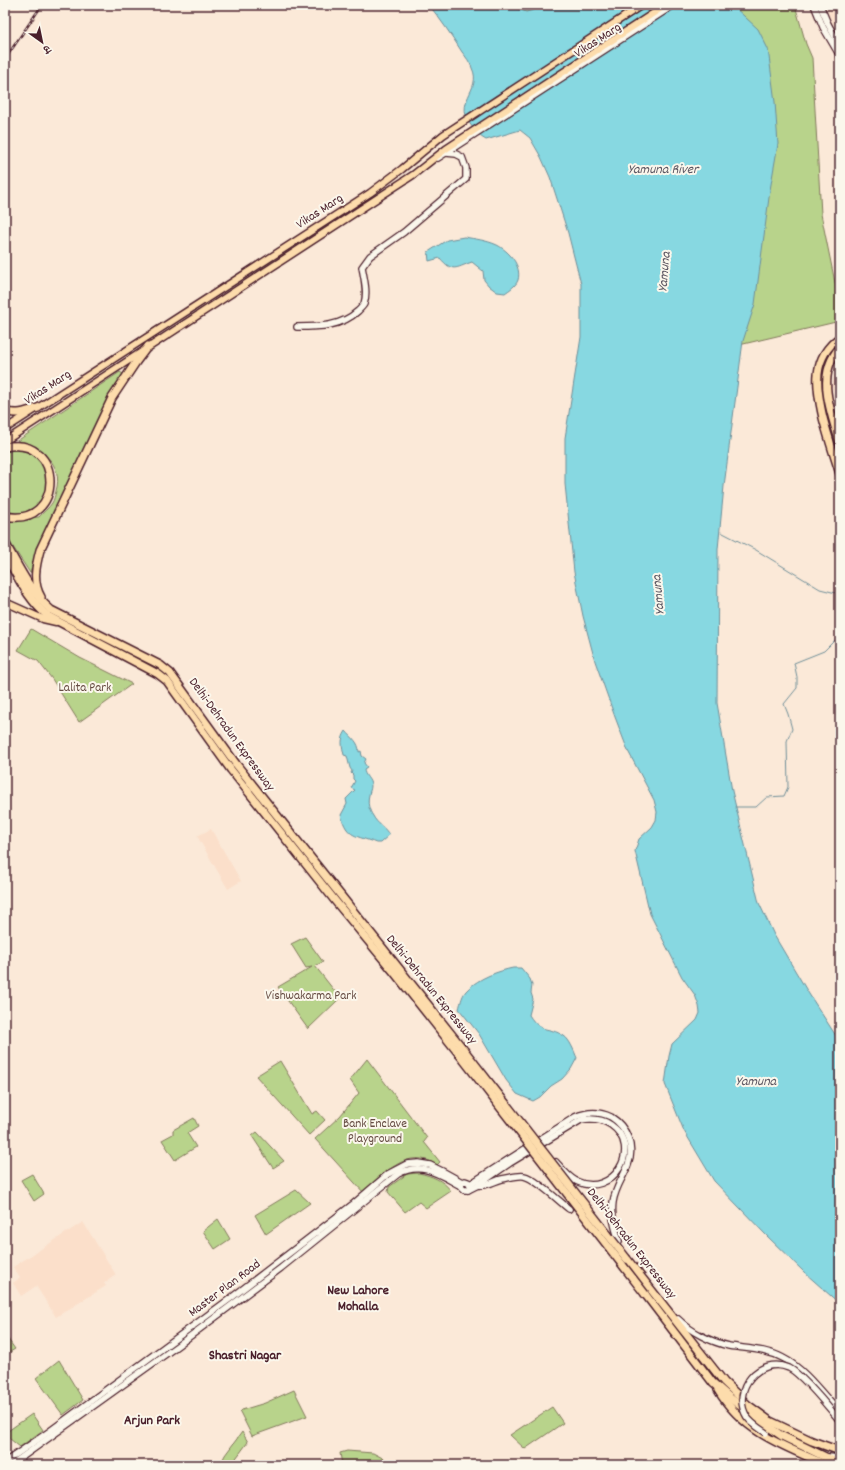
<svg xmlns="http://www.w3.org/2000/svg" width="845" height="1470" font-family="Dekko,'Playpen Sans Deva',sans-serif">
<rect width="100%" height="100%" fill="#fbe9d8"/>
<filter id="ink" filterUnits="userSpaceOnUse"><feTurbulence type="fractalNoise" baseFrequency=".025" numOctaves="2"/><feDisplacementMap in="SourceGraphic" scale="8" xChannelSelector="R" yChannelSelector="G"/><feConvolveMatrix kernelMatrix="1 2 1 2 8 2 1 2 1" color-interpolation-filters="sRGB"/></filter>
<g filter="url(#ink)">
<g fill="#fbdfca">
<path d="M825,5H840V37L831,20Z"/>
<path d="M839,366H840V414L832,385Z"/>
<path d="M211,829L241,881L228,889L197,836Z"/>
<path d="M83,1222L116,1275L104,1283L106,1286L56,1317L36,1286L21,1296L13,1283L20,1278L13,1267Z"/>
</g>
<g fill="#b8d38b" stroke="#81795b">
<path d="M508,5H541C528,15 522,11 508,5Z"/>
<path d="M724,5H795L806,44L812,58L821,214L840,307V321L714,351Z"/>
<path d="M120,372L123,374L55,513L44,533L30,573L13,547L5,532V519L39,517C43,512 49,508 52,503C54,500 55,495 56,491C64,464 41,447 17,441Z"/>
<path d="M14,450C51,449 60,498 27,511C20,514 12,513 5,514V452Z"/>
<path d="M31,629L80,658L132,684L79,722L52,679L38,661L18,650Z"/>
<path d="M305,937L323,962L315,966L340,998L308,1029L278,987L312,967L306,968L291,944Z"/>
<path d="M367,1059L427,1138L424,1142L440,1162L437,1165C408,1146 384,1173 364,1193L315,1139L340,1116L359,1093L350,1080Z"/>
<path d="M280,1061L312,1114L317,1111L325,1120L309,1135L256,1076Z"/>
<path d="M194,1118L198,1126L187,1133L196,1147L175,1160L162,1140L173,1134V1130Z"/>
<path d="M257,1132L284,1161L273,1168L252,1136Z"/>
<path d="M419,1173C432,1176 443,1180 451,1191L426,1208L419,1202L405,1212L388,1192L389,1187L407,1174Z"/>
<path d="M32,1174L44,1194L34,1201L21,1180Z"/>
<path d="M296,1190L310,1203L266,1234L255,1215Z"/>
<path d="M218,1219L230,1239L215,1249L203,1231Z"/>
<path d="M5,1335L15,1349L5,1355Z"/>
<path d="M59,1360L83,1400L63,1415L36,1378Z"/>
<path d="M294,1390L307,1416L252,1436L240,1412L242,1410L265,1403Z"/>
<path d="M552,1407L563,1423L525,1449L510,1435Z"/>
<path d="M32,1414L43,1430L20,1447L5,1435V1433Z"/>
<path d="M242,1432L248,1442L231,1465H220L225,1455Z"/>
<path d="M347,1451L373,1453L396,1465H342L340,1453Z"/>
</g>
<g fill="#87d8e1" stroke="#6f8e98">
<path d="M429,5H508L526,12L534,10L541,5H732L758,29L768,49L775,102L778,144L770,190L755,304L743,341L724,486L718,549L717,703L732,791L759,903L774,935L809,994L840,1042V1304L805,1273L766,1235L714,1181L684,1131L665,1084L669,1056L672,1044L697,1020L700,1013L699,1006L695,995L682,977L650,914L635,851L639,839L652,827L656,820L657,812L654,800L628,751L615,717L595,661L583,616L574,572L565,484V438L581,337V284L568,233L550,177L541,157L530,138L520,130L486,140C480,137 477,133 473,128C451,101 483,91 472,68C470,62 466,57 462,52C452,36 441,20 429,5Z"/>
<path d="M464,237C475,239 486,240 497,245C509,251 522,266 518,280C516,286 509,290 505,293L497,292L489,286L484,280L483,271L472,262C455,268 453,273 440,258L429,261L428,252L447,240Z"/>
<path d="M346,731C352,738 359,742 359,752L361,751L362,756L366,759L364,763L367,767L364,769C364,776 371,779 371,786C371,789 369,793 369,795C367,803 369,810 373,816C377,824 386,828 389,835L380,843H376C356,835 347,838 341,815L347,804L346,799L355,790L351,788L355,781L353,779V775L351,773L352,771L350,768L347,756L344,755C342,745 340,740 346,731Z"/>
<path d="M513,968H521L530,979L532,985L531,993L533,999L529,1015C542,1035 547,1025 564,1036C570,1040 574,1051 577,1058L571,1069L562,1079L551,1086L540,1097L533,1101L517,1094L506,1080L479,1034L459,1009C461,1002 462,994 468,989C479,978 498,971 513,968Z"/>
</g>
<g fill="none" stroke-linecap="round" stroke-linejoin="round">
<g stroke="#6f8e98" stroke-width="1">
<path d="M721,532L756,550L820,589L840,594"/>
<path d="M735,807H756L767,797L784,796L788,787L787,741L792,729L788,714L784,704L797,688V677L794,663L824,651L837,638L840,639"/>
</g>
<defs>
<g id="secondary">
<path d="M814,5L823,27L840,56"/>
<path d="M820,5L828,24L840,46"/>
<path d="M438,158L674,5"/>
<path d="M297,327C319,327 341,327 358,311C360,309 363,306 364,304C368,293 364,278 362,267L370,256L404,232L466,179V168L462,157L456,154L446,153"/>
<path d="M470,1184L468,1182L465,1181L462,1182L461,1187L464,1190H468L470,1188V1184L575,1117C586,1112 599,1111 611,1117C627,1127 635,1147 628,1165C623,1178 615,1188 613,1202C611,1216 615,1228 619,1241"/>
<path d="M478,1185C486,1187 494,1181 502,1179C509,1178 517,1175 524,1176C535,1178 559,1201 569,1209"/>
<path d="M468,1190L478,1185L510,1163L581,1120C592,1118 602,1119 611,1125C644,1148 612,1199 576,1181C568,1177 562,1169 556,1162"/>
<path d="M678,1319C691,1332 711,1342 729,1346C747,1349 766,1349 783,1358C805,1369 823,1395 840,1413"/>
<path d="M828,1457L840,1458"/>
<path d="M5,1462L50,1431L231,1298L352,1205L388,1174L407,1164L418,1163L430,1165L442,1171L462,1182"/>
<path d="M11,1465L177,1346L281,1268L398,1174C422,1161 440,1175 461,1186"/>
</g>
<g id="primary">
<path d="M5,429L370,193L402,169L443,135L642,5"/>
<path d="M5,441L413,175L446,149L666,5"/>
<path d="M5,602L43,619L56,622"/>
</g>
<g id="highway">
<path d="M840,337C811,358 816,387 823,418C828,437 834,455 840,474"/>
<path d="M840,347C815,375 831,412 840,443"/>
<path d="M5,411C17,416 26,411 38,408"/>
<path d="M5,447C65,434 65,529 5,516"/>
<path d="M5,543C19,567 30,592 51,610L160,665L170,673L236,764L464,1050"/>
<path d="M5,555C18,577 28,600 48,616L158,674L167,681L231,770L336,902L394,972L459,1054"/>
<path d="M41,597C32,582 36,565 40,550L112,398L136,362L148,346"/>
<path d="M627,1259L724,1382L748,1405L770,1421L812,1441L840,1451"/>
<path d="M645,1294L713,1383L729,1397L754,1417L782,1436L840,1464"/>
<path d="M718,1390C743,1432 783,1446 827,1465"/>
</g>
</defs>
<use href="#secondary" stroke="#4a1f2b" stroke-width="8"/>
<use href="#primary" stroke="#4a1f2b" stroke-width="9"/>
<use href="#highway" stroke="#4a1f2b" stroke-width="10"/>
<use href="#secondary" stroke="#fbf7ec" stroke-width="5.5"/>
<use href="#primary" stroke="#fddcac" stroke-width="6"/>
<use href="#highway" stroke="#fddcac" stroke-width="7"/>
<defs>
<path id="rail" d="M5,59L42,5"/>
</defs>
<use href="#rail" stroke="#4a1f2b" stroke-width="2.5"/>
<use href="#rail" stroke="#fbf7ec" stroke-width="1" stroke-dasharray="3" stroke-linecap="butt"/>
<defs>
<path id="secondary-bridge" d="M766,1433C759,1428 752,1424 747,1417C730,1390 760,1355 789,1368C801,1374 831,1410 840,1421"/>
<g id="highway-bridge">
<path d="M464,1050L627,1259"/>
<path d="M459,1054L645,1294"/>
</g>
</defs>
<use href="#secondary-bridge" stroke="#4a1f2b" stroke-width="8" stroke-linecap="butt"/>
<use href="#highway-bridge" stroke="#4a1f2b" stroke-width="10" stroke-linecap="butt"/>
<use href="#secondary-bridge" stroke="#fbf7ec" stroke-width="5.5"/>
<use href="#highway-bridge" stroke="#fddcac" stroke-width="7"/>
</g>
</g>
<g text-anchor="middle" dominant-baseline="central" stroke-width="4" stroke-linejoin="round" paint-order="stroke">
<g font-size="13" fill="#4a1f2b" stroke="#fbf7ec">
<text transform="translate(598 41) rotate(-33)">Vikas Marg</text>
<text transform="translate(320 212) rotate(-33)">Vikas Marg</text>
<text transform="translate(48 388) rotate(-33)">Vikas Marg</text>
<text transform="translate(231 735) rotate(54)">Delhi-Dehradun Expressway</text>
<text transform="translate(431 990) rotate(51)">Delhi-Dehradun Expressway</text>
<text transform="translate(631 1244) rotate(52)">Delhi-Dehradun Expressway</text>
<text transform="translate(225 1289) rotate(-37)">Master Plan Road</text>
</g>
<g font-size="13" fill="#664c43" stroke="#fbf7ec">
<text x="85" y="688">Lalita Park</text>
<text x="311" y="996">Vishwakarma Park</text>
<text x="375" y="1124">Bank Enclave<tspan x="375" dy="15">Playground</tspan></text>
</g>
<g font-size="14" font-style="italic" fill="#5c5662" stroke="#fbf7ec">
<text x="663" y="170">Yamuna River</text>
<text transform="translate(665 272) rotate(-85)">Yamuna</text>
<text transform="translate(659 595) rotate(-95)">Yamuna</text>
<text x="756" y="1082">Yamuna</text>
</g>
<g font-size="14" font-weight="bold" fill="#4a1f2b" stroke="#fbf7ec">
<text x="358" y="1291">New Lahore<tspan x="358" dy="16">Mohalla</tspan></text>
<text x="245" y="1356">Shastri Nagar</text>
<text x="152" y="1421">Arjun Park</text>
</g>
</g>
<rect width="845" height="1470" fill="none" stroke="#fbf7ec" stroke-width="20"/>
<rect x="10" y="10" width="825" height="1450" fill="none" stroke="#4a1f2b" stroke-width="1.5" filter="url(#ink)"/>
<g transform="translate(42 42) rotate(147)" stroke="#fbf7ec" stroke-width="3" paint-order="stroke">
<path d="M0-3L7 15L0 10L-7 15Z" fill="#4a1f2b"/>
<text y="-6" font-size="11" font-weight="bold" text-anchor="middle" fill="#4a1f2b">उ</text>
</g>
</svg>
